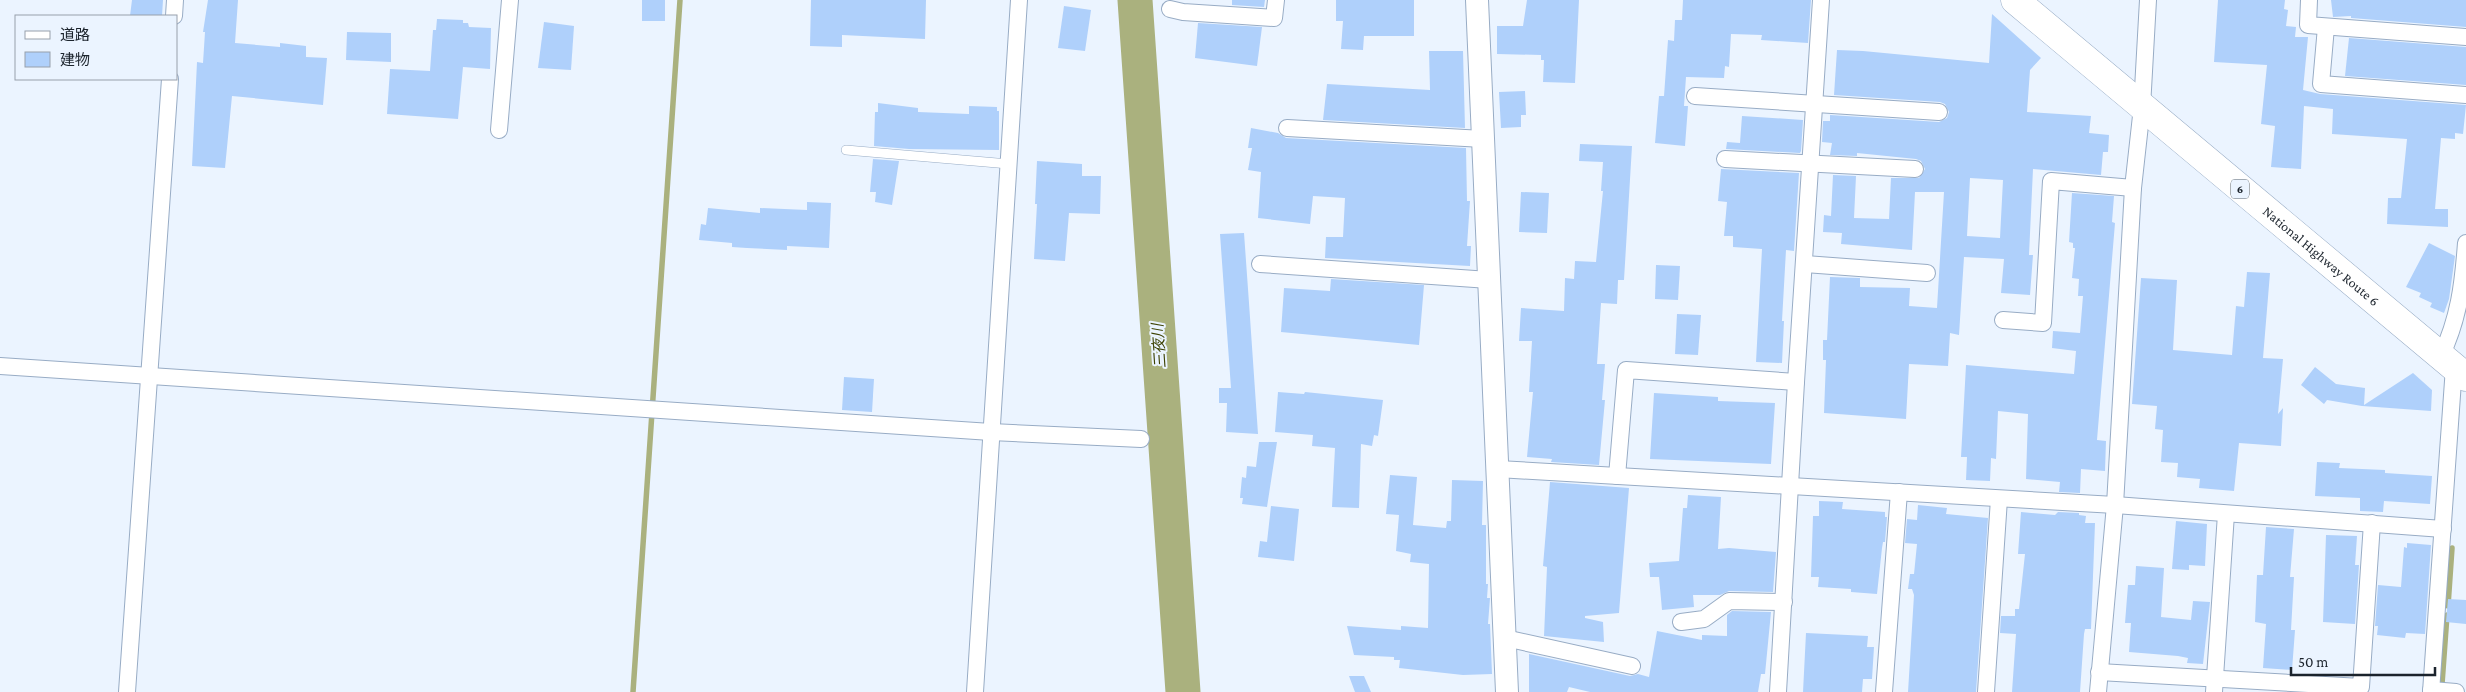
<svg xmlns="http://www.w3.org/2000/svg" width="2466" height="692" font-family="'Crimson Pro','Noto Sans JP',serif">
<rect width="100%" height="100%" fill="#ebf4ff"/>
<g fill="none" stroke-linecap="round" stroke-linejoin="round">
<g stroke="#aab17e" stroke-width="5.5">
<path d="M2448,606L2452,548"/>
<path d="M2442,684L2447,615"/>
<path d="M633,692L680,0"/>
</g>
<path stroke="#aab17e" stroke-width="35" d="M1135,0L1183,692"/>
</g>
<g fill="#afd0fb" fill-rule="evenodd">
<path d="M132,0H163L162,16H130Z"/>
<path d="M208,0H238L235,43L280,47V43L306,46V57L327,58L323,105L232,96L225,168L192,166L197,62L203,63L205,32H203Z"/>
<rect x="642" y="0" width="23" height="21"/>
<path d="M811,0H926L925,39L842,35V47L810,46Z"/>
<path d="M1232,0H1265L1264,7L1232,5Z"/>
<path d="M1336,0H1414V36H1364L1363,50L1341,49L1343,21H1336Z"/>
<path d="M1527,0H1579L1575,83L1543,82L1544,60H1541V55L1497,54V26H1523Z"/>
<path d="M1683,0H1811L1808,43L1761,40L1762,35L1731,34L1729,67L1725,66L1724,78L1686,77L1684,106H1688L1685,146L1655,143L1659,96H1664L1668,40L1674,41L1675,20H1682Z"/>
<path d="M2218,0H2285L2284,9L2288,10L2286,26L2296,27L2295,37H2308L2303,90L2320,94L2466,105L2463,134L2455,133V139L2441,138L2435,209H2448V227L2387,224L2388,198H2401L2407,139L2332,134L2333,109L2304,106L2301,169L2271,167L2275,126L2261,124L2267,65L2214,62Z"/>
<path d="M2331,0H2466V27L2351,18V16L2333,17Z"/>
<path d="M1064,6L1091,10L1085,51L1058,48Z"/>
<path d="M1992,14L2041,58L2030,70L2027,112L2091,116L2089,133L2109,135L2108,152H2103L2101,175L2033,169L2029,255H2033L2030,295L2001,293L2004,259L1964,257L1959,335L1950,333L1948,366L1909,364L1906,419L1824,413L1826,360H1823V340H1827L1830,277L1860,278V287L1910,288L1909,306L1937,308L1944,192H1915L1912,250L1841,244L1842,233L1823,232L1824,215L1831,216L1833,175L1856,176L1854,218L1889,219L1891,178H1919L1925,169L1921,161L1916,159L1857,153V156L1830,155L1832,143L1822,142L1823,121H1830V115L1939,122L1947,118L1949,112L1945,104L1940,102L1834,95L1837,50L1863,51L1989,63ZM1970,178L2003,180L2000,238L1967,236Z"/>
<path d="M437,19L463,20V23H468L469,27L491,28L490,69L463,67L458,119L387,114L390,69L430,71L433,30H436Z"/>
<path d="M544,22L574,26L571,70L538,68Z"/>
<path d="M1198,23L1262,27L1257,66L1195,58Z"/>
<path d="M347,32L391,33V62L346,60Z"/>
<path d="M2349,38L2466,47V85L2345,76Z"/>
<path d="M1429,51H1463L1465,128L1323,120L1327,84L1430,90Z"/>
<path d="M1525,91L1526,115H1521V127L1501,128L1499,92Z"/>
<path d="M878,103L918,108V112L969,114V106L997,107V111H999V150L909,149L874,146L875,112H878Z"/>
<path d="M1742,116L1803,120L1801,151L1800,153L1726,149L1727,142L1740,143Z"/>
<path d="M1251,128L1278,133L1286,138L1466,148L1467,201H1470L1467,246H1471L1470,266L1325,258L1326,237H1343L1345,198L1313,196L1310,224L1258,218L1261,172L1248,170L1252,148H1248Z"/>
<path d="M1580,144L1632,146L1624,280H1618L1617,304L1601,303L1597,364H1605L1602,400H1605L1599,465L1551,462L1552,459L1527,457L1533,392H1529L1532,341H1519L1521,308L1564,311L1565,278L1574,279L1575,261L1596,262L1603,191H1601L1603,162L1579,161Z"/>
<path d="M873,159L899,161L892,205L875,202L876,192H870Z"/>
<path d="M1037,161L1082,164V176H1101L1100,214L1069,213L1065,261L1034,259L1037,204H1035Z"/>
<path d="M1721,169L1799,173L1794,251L1786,250L1782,321H1784L1782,363L1756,362L1762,249L1733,247V236H1724L1727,202L1718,201Z"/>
<path d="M1521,192L1549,193L1547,233L1519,232Z"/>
<path d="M2072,193L2114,196L2112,222L2115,223L2097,440L2106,441L2105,471L2081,469L2080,493L2059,492L2060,482L2026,479L2028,414L1998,411L1996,459L1991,458L1990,481L1966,480L1967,457H1961L1966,365L2074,374L2076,351L2052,348L2053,331L2080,333L2083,296H2078L2079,279L2072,278L2075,248H2073V243L2069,242Z"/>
<path d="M807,202L831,203L829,248L787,246V250L747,248L732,247V243L699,240L701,224L706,225L708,208L760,213V208L807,210Z"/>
<path d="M1244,233L1249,303L1258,434L1226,432L1227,403H1219V388H1231L1220,234Z"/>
<path d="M2429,243L2455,256L2449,299L2444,313L2430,307L2432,303L2419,297L2421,293L2406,287Z"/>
<path d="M1656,265L1680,266L1678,300L1655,299Z"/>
<path d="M2247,272L2270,273L2263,358L2283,359L2278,414L2283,408L2281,446L2239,443L2234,491L2199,488L2200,479L2177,477L2178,463L2161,462L2163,430L2155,429L2157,406L2132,404L2141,278L2177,280L2173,350L2232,355L2236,306L2244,307Z"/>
<path d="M1331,279L1424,285L1419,345L1281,332L1284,288L1330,291Z"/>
<path d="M1677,314L1701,315L1698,355L1675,354Z"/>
<path d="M2315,367L2336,384L2365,388L2364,405L2413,373L2432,390L2431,411L2362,406L2327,400L2324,404L2301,385Z"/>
<path d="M844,377L874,379L872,412L842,410Z"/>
<path d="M1278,392L1304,394L1305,392L1383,400L1378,436L1374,435L1372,446L1361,444L1359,508L1332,507L1335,448L1312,446L1313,435L1275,432Z"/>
<path d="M1654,393L1718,397V401L1775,403L1771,464L1650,459Z"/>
<path d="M1259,442H1277L1267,507L1242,504L1243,498H1240L1242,477L1246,478L1247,466L1256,467Z"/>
<path d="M2317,462L2340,463L2339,468L2385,470V473L2432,476L2430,504L2384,501L2383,512L2360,511V498L2315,496Z"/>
<path d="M1390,475L1417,477L1413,525L1446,528L1447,521H1451L1452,480L1483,481L1482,525H1486V584H1488L1487,598H1490L1488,624H1490L1492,674L1463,675L1399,668L1400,660H1394V657L1354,655L1347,626L1401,630V626L1428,628L1429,564L1410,562L1411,554L1396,551L1399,515L1386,514Z"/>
<path d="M1550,482L1629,488L1619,613L1585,616V618L1603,622L1604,642L1544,636L1547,567L1543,566Z"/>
<path d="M1688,495L1721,497L1718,549L1729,548L1776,552L1773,592L1729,591L1720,595H1693L1694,607L1662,610L1659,577H1650L1649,563L1679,561L1683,508H1687Z"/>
<path d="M1819,501L1843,502L1842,509L1885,512V517H1887L1885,542H1883L1882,548L1877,594L1851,592V589L1818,587L1819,577H1811L1813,516H1819Z"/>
<path d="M1918,505L1947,508L1946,514L1988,518L1976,692H1908L1914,595L1912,589H1908L1910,574H1914L1917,544L1905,543L1907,519L1917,520Z"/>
<path d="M1271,506L1299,509L1294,561L1258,557L1260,541L1267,542Z"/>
<path d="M2021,512L2055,515L2058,512L2079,513V515L2086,516L2085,523H2095L2091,629H2085L2084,634L2080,692H2012L2016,634L2000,633L2001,616H2015V609H2019L2025,554H2018Z"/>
<path d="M2176,521L2207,524L2205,566L2189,565V570L2172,569Z"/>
<path d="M2266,527L2294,529L2290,577H2294L2291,630H2295L2292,670L2263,668L2266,624L2255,622L2257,575H2263Z"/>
<path d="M2326,535L2357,536L2355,565H2359L2355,624L2323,622Z"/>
<path d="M2407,543L2431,545L2425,634L2406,633L2405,638L2377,635L2378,626H2375L2378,585L2401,587L2404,547L2407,548Z"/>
<path d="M2136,566L2164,568L2161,617L2191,620L2193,601L2210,602L2203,664L2187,663L2188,658L2178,656L2129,652L2131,623H2125L2128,585H2135Z"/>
<path d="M2448,599L2466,600V624L2446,622Z"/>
<path d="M1732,611L1771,612L1765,674H1761L1758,692H1590L1569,687L1567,692H1529V654L1630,676L1638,674L1649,677L1657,631L1702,640V635L1727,636V615Z"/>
<path d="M1806,633L1868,636L1867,647H1874L1872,679H1863L1862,692H1803Z"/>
<path d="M1349,676H1364L1371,692H1355Z"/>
</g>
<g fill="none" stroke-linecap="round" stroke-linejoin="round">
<defs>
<path id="lane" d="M846,150L1009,164"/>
<g id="street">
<path d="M2309,0L2308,25L2466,37"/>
<path d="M1170,9L1183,12L1274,18L1276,0"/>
<path d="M174,16L175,0"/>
<path d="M2326,27L2321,84L2466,95"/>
<path d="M1695,96L1939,112"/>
<path d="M1287,128L1483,139"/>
<path d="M499,130L510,0"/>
<path d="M1725,159L1915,169"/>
<path d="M1260,264L1489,280"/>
<path d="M1805,264L1927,273"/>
<path d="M2003,320L2043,323L2051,181L2133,188"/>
<path d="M2441,356C2459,318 2463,284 2466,243"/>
<path d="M0,366L991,432L1141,439"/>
<path d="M1498,469L2115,505L2443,529"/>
<path d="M1617,476L1626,370L1796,382"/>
<path d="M1681,622L1704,619L1729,601L1784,602"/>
<path d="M1505,638L1632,666"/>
<path d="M2099,672L2361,687L2372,523"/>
<path d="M2431,690L2456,692"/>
<path d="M127,692L170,79"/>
<path d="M975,692L1019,0"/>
<path d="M1778,692L1796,382L1821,0"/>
<path d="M1884,692L1899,492"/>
<path d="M1986,692L1999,499"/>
<path d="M2098,692L2115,505L2133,188L2142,107L2148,0"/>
<path d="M2214,692L2226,514"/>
<path d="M2431,692L2454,367"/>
</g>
<path id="secondary" d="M1477,0L1507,692"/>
<g id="highway">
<path id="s1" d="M2015,0L2466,377"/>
</g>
</defs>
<use href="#lane" stroke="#98acc5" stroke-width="10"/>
<use href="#street" stroke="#98acc5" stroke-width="18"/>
<use href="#secondary" stroke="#98acc5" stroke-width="24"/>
<use href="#highway" stroke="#98acc5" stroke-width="29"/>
<use href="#lane" stroke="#fff" stroke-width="9"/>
<use href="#street" stroke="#fff" stroke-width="16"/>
<use href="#secondary" stroke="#fff" stroke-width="22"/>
<use href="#highway" stroke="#fff" stroke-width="28"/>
</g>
<g text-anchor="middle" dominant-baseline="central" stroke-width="4" stroke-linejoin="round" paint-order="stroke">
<rect fill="#ebf4ff" stroke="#59626b" stroke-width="1" x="2231" y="179.5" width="18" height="19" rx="4"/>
<g font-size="12" font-weight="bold" fill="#1b232c">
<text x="2240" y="189">6</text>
</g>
<g font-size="14" fill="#1b232c" stroke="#ebf4ff">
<text stroke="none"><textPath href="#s1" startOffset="399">National Highway Route 6</textPath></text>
</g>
<g font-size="15" font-style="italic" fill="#3d4203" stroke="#ebf4ff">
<text transform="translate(1159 346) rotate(-94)">三夜川</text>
</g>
</g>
<rect x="15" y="15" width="162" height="65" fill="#ebf4ff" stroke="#98a0ab"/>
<rect x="25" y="31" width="25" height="8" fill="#ffffff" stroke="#98a0ab"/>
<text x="60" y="40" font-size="15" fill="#1b232c">道路</text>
<rect x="25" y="52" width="25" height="15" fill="#afd0fb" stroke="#98a0ab"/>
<text x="60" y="65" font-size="15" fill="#1b232c">建物</text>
<path d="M2291 667v8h144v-8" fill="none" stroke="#1b232c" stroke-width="2.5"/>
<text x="2298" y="667" font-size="15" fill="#1b232c" stroke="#ebf4ff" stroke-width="4" paint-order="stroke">50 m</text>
</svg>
